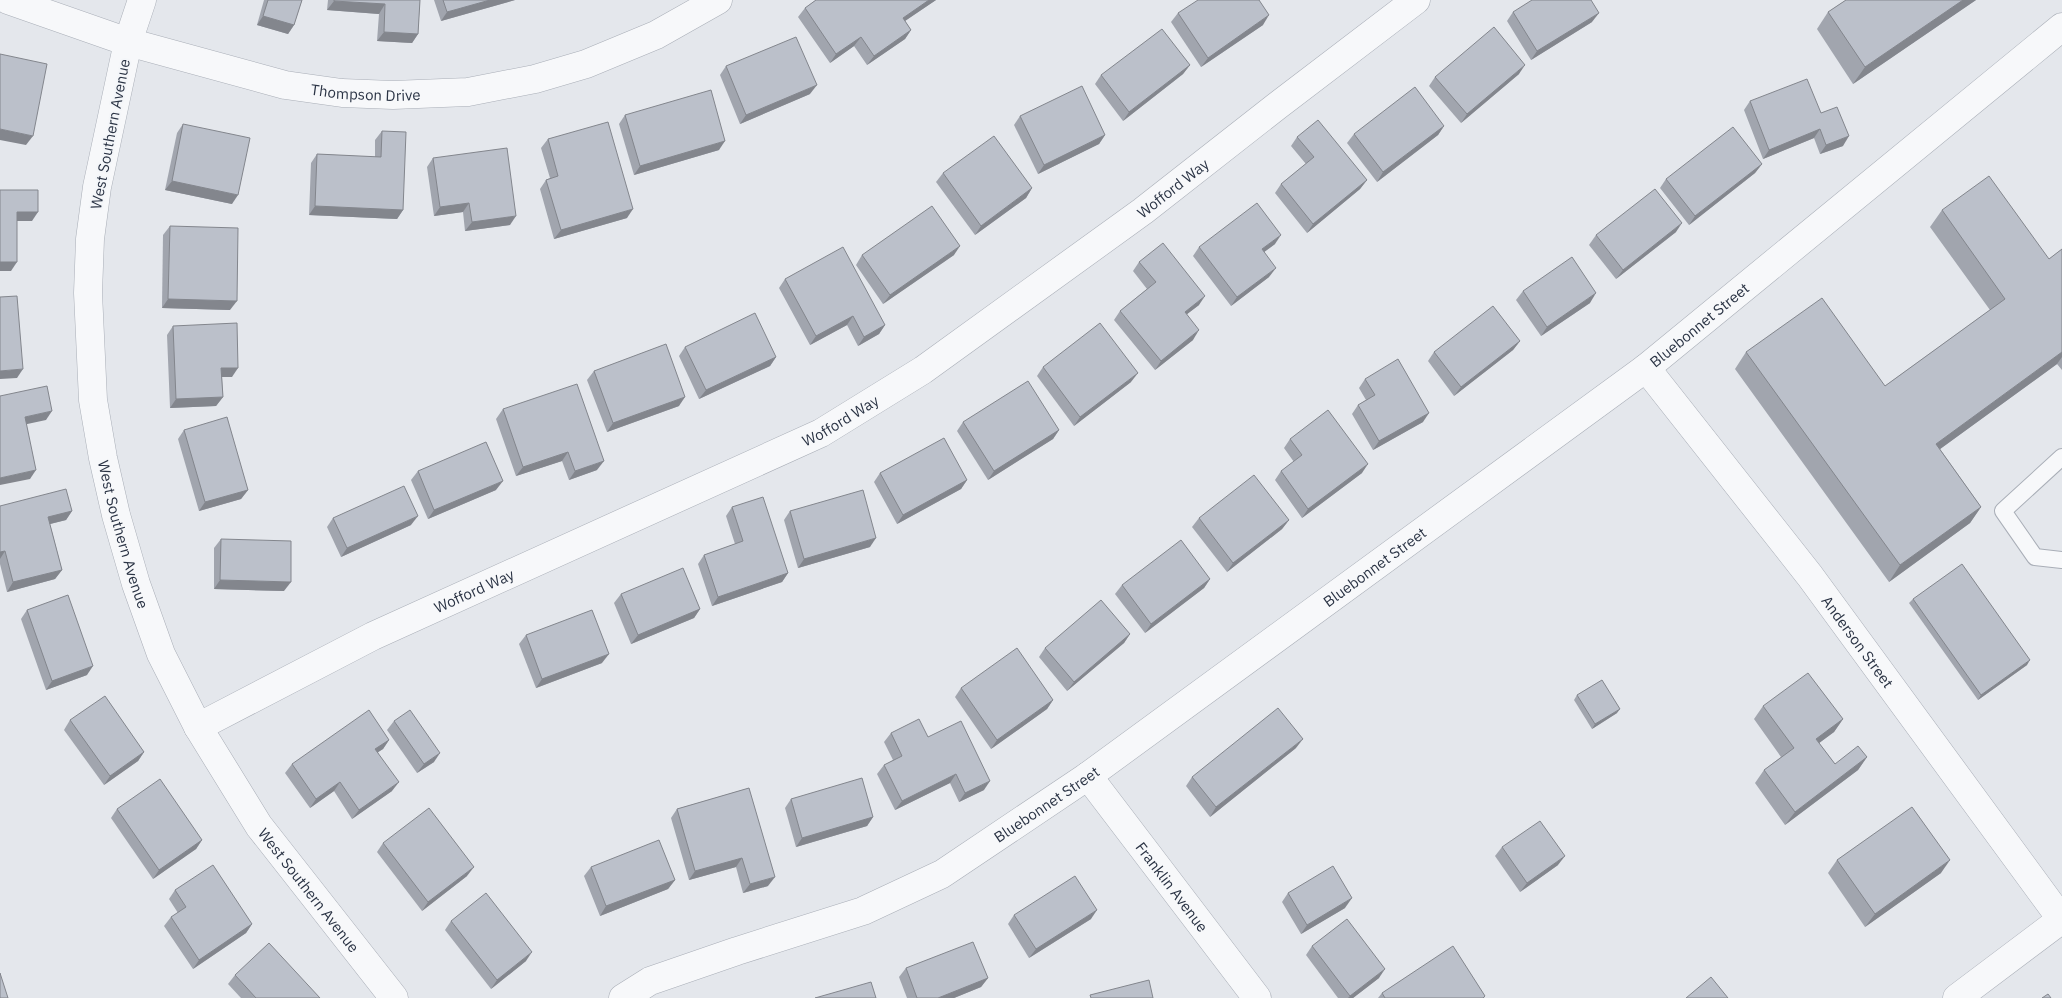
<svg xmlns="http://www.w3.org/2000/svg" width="2062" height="998" font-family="'IBM Plex Sans',sans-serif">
<rect width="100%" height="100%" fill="#e4e7ec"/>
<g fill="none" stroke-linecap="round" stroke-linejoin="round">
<defs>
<path id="lane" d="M2062,457L2003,511L2035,557L2062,560"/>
<g id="street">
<path id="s1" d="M8,0L128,42L285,85L342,93L393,95L468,92L535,79L586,64L656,35L718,0"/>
<path id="s2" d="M142,0L128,42L97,187L90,239L88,293L93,400L103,458L116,515L136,584L161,654L198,727L259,826L394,998"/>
<path id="s3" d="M1646,368L1810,576L2062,920"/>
<path id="s4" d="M198,727L373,636L821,433L923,370L1143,211L1277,106L1416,0"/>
<path id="s5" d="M1088,776L1257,998"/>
<path id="s6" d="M623,998L650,981L737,951L863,911L942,874L1088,776L1646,368L2062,27"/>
<path d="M1957,998L2062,919"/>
</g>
</defs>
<use href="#lane" stroke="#a9aeb7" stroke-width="18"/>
<use href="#street" stroke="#a9aeb7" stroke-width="29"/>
<use href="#lane" stroke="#f7f8fa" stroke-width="16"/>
<use href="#street" stroke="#f7f8fa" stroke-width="28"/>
</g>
<g fill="#a1a5ae">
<path d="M264,0H302L294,25L288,34L257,25Z"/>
<path d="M328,0H420L418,34L412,43L377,41L379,14L327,10Z"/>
<path d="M434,0H515L441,21Z"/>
<path d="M816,0H936L905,21L911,30L905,39L867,65L854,46L830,63L798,17L805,8Z"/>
<path d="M1846,0H1976L1853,84L1817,29L1828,12Z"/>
<path d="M1513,12L1592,22L1531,60L1507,21Z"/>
<path d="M1178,13L1263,25L1201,67L1171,22Z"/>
<path d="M1190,65L1183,74L1123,121L1095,84L1101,75Z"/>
<path d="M726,66L810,94L740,124L720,75Z"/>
<path d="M1519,74L1461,123L1429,86L1435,77Z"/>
<path d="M1750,101L1821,113L1843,146L1820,154L1814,138L1763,159L1744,110Z"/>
<path d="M625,115L719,150L634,175L619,124Z"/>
<path d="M1020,116L1105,135L1099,144L1038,174L1014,125Z"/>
<path d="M183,124L232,204L165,190L177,133Z"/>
<path d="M1444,126L1438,135L1377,182L1347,143L1354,134Z"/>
<path d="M382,131L403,210L397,219L309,215L311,163L317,154L375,157V140Z"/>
<path d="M1297,137L1367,180L1360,189L1307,233L1275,193L1281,184L1306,164L1291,146Z"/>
<path d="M548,139L627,218L554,239L540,189L546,180L550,178L541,148Z"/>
<path d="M433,158L510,225L465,231L463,212L434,216L427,167Z"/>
<path d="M1762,164L1755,173L1689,225L1660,188L1666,179Z"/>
<path d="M943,173L1032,188L1026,198L975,235L936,182Z"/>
<path d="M1942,210L2049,259L2062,249V370L2057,364L1940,449L1981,507L1970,523L1889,582L1735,369L1746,352L1885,386L1990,310L1930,227Z"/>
<path d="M170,226L230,310L162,308L163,235Z"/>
<path d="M1676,232L1616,279L1589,245L1596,235Z"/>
<path d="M1275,244L1264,252L1269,277L1231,306L1193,256L1199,247Z"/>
<path d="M862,255H954L883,304L856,265Z"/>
<path d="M1139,262L1199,305L1187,314L1193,340L1155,370L1114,320L1120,311L1147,289L1133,271Z"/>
<path d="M785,279L885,325L879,334L858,346L847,325L810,345L779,288Z"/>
<path d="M1523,291L1590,303L1541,336L1516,300Z"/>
<path d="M173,326L232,377H222L223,397L216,406L170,408L167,335Z"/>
<path d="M1520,341L1513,350L1454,396L1428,361L1434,352Z"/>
<path d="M685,347L776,357L770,366L699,399L679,356Z"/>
<path d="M1043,367L1131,382L1074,426L1037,376Z"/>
<path d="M594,371L679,406L607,432L587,380Z"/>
<path d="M1365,379L1423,422L1373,450L1352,414L1358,405L1366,400L1359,388Z"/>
<path d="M503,409L597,470L569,480L562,461L516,476L496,419Z"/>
<path d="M963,422L1059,430L1053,439L988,480L957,431Z"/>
<path d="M184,430L248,490L241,499L199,511L178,439Z"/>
<path d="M1290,439L1362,473L1302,518L1275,480L1281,471L1294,462L1284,448Z"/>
<path d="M418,471L496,490L428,519L411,480Z"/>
<path d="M880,473L967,480L961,489L897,524L874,482Z"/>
<path d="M0,506L72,511L66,520L50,524L62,570L55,579L7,592L0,564Z"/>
<path d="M732,507L788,573L782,582L712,606L698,564L704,555L735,544L726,516Z"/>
<path d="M790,511L870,547L798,568L784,520Z"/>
<path d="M333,518L411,525L341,557L327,527Z"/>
<path d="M1199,518L1289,520L1282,529L1227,572L1192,527Z"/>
<path d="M221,539L284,591L214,589V548Z"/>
<path d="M1210,579L1204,588L1145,633L1115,594L1122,585Z"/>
<path d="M621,594L700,609L694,618L631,644L614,603Z"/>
<path d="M1913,599L2027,665L1978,700L1909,603Z"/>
<path d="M27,610L87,675L46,690L21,619Z"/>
<path d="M1130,634L1124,643L1067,691L1039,657L1045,648Z"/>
<path d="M526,635L602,663L536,688L519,644Z"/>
<path d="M961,688L1053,700L1047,709L991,749L955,697Z"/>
<path d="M1577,695L1617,713L1592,729L1574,700Z"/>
<path d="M1763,706L1843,719L1834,732L1819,743L1835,764L1867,757L1858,770L1785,825L1755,783L1764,770L1781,757L1754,719Z"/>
<path d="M70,720L144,752L138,761L104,785L64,730Z"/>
<path d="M394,721L434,762L417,773L387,730Z"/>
<path d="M891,733L928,737L984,790L959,802L950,783L895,810L877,774L884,765L893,760L884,742Z"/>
<path d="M389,740L383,749L378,752L392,791L352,819L334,791L310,808L285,773L292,764Z"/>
<path d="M1296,748L1210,817L1186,786L1192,777Z"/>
<path d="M749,788L768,886L743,893L736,867L689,880L671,818L677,809Z"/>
<path d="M791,799L873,817L867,826L796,847L785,808Z"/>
<path d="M117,809L202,840L196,849L153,879L111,818Z"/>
<path d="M383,843L467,876L422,911L377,852Z"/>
<path d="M1502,847L1558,865L1520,892L1495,856Z"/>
<path d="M1837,860L1941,873L1865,927L1828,873Z"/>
<path d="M591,867L675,880L668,889L600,916L584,876Z"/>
<path d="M175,890L252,924L246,933L193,969L164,926L171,917L178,913L169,899Z"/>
<path d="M1288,893L1345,908L1301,934L1282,902Z"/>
<path d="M1014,915L1091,919L1029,958L1008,924Z"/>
<path d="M451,921L526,961L491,989L445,930Z"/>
<path d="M1312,946L1379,978L1353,998H1338L1306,955Z"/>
<path d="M906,968L988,978L981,987L954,998H907L899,977Z"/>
<path d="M235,975L320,998H241L228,984Z"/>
<path d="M1382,993L1485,996L1484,998H1378Z"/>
</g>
<g fill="#83868d">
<path d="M490,0H515L441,21L447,12Z"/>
<path d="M929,0H936L896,27L903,18Z"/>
<path d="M1963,0H1976L1853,84L1865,67Z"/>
<path d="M334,1L385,4L379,14L327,10Z"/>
<path d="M1599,13L1592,22L1531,60L1537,51Z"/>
<path d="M1269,15L1263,25L1201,67L1208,58Z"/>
<path d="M263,16L294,25L288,34L257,25Z"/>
<path d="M911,30L905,39L867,65L874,56Z"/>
<path d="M384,32L418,34L412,43L377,41Z"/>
<path d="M861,37L854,46L830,63L836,54Z"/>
<path d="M1190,65L1183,74L1123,121L1129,112Z"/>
<path d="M1525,65L1519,74L1461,123L1467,114Z"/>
<path d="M817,85L810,94L740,124L746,115Z"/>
<path d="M1444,126L1438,135L1377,182L1383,172Z"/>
<path d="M0,129L33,136L26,145L0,140Z"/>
<path d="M1820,129L1814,138L1763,159L1769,150Z"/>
<path d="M1105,135L1099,144L1038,174L1044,165Z"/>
<path d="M1849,136L1843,146L1820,154L1826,145Z"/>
<path d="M725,141L719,150L634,175L640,166Z"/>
<path d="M1762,164L1755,173L1689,225L1695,216Z"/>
<path d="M1367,180L1360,189L1307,233L1313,224Z"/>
<path d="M172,181L238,195L232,204L165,190Z"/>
<path d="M1032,188L1026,198L975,235L981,226Z"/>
<path d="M469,203L463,212L434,216L440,207Z"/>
<path d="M315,206L403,210L397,219L309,215Z"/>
<path d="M633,209L627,218L554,239L561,230Z"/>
<path d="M17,212H38L32,221H11Z"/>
<path d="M516,216L510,225L465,231L472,222Z"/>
<path d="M1682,223L1676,232L1616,279L1623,270Z"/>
<path d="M1281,235L1275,244L1256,258L1262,249Z"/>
<path d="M960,246L954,255L883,304L890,295Z"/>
<path d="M0,262H17L11,271H0Z"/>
<path d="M1276,268L1269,277L1231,306L1237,297Z"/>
<path d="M1596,293L1590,303L1541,336L1547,327Z"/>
<path d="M1205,296L1199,305L1178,321L1185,312Z"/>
<path d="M168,299L237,301L230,310L162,308Z"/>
<path d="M853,316L847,325L810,345L816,336Z"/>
<path d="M885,325L879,334L858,346L864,337Z"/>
<path d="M1199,330L1193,340L1155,370L1161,361Z"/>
<path d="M1520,341L1513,350L1454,396L1461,387Z"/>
<path d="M2062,352V357L2057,364L1925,460L1936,444Z"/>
<path d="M776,357L770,366L699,399L706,390Z"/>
<path d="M221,368H238L232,377H215Z"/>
<path d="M23,369L17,378L0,379V371Z"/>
<path d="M1138,373L1131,382L1074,426L1080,417Z"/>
<path d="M223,397L216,406L170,408L176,399Z"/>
<path d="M685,397L679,406L607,432L613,423Z"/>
<path d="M52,411L46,420L18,426L25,417Z"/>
<path d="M1429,413L1423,422L1373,450L1379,441Z"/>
<path d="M1059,430L1053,439L988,480L994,471Z"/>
<path d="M568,452L562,461L516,476L523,467Z"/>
<path d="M604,461L597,470L569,480L575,471Z"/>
<path d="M1368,464L1362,473L1302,518L1308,509Z"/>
<path d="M36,470L30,479L0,485V478Z"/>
<path d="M967,480L961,489L897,524L903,515Z"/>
<path d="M503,481L496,490L428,519L434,510Z"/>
<path d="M248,490L241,499L199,511L205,502Z"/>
<path d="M1981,507L1970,523L1889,582L1900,565Z"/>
<path d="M72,511L66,520L42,526L48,517Z"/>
<path d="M418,516L411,525L341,557L347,548Z"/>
<path d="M1289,520L1282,529L1227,572L1233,563Z"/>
<path d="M876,538L870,547L798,568L804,559Z"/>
<path d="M5,551L0,559V552Z"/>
<path d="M62,570L55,579L7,592L13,582Z"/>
<path d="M788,573L782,582L712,606L718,597Z"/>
<path d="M1210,579L1204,588L1145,633L1151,624Z"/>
<path d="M220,580L291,582L284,591L214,589Z"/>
<path d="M700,609L694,618L631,644L638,635Z"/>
<path d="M1130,634L1124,643L1067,691L1074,682Z"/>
<path d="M609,654L602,663L536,688L542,679Z"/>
<path d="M2030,660L2027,665L1978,700L1981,695Z"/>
<path d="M93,666L87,675L46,690L52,681Z"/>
<path d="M1053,700L1047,709L991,749L997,740Z"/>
<path d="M1620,709L1617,713L1592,729L1595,724Z"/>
<path d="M1843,719L1834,732L1807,752L1816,739Z"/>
<path d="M1303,739L1296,748L1210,817L1216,807Z"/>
<path d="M389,740L383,749L369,758L375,749Z"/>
<path d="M144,752L138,761L104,785L110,776Z"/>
<path d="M440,753L434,762L417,773L424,764Z"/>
<path d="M1867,757L1858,770L1785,825L1795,812Z"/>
<path d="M956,774L950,783L895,810L902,801Z"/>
<path d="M990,781L984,790L959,802L965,793Z"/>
<path d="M340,782L334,791L310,808L316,799Z"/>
<path d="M399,782L392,791L352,819L359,810Z"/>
<path d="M873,817L867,826L796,847L802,838Z"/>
<path d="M202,840L196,849L153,879L159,870Z"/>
<path d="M1565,856L1558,865L1520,892L1527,883Z"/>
<path d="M742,858L736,867L689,880L695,871Z"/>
<path d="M1950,860L1941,873L1865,927L1875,914Z"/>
<path d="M474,867L467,876L422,911L428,902Z"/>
<path d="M775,877L768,886L743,893L750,884Z"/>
<path d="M675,880L668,889L600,916L606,906Z"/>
<path d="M1352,898L1345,908L1301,934L1307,925Z"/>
<path d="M1097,910L1091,919L1029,958L1036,949Z"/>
<path d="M252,924L246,933L193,969L199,960Z"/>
<path d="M532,952L526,961L491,989L497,980Z"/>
<path d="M1385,969L1379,978L1353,998H1348L1350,996Z"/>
<path d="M988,978L981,987L954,998H938Z"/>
</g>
<g fill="#bbc0ca" stroke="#83868d">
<path d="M268,0H302L294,25L263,16Z"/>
<path d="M334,0H420L418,34L384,32L385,4L334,1Z"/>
<path d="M443,0H490L447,12Z"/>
<path d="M816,0H929L903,18L911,30L874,56L861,37L836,54L805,8Z"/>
<path d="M1198,0H1259L1269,15L1208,58L1178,13Z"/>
<path d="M1532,0H1591L1599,13L1537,51L1513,12Z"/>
<path d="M1846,0H1963L1865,67L1828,12Z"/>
<path d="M1494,27L1525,65L1467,114L1435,77Z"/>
<path d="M1162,29L1190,65L1129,112L1101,75Z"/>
<path d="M796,37L817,85L746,115L726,66Z"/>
<path d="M0,54L47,64L33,136L0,129Z"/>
<path d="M1807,79L1821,113L1837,107L1849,136L1826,145L1820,129L1769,150L1750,101Z"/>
<path d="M1082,86L1105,135L1044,165L1020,116Z"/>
<path d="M1415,87L1444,126L1383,172L1354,134Z"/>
<path d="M711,90L725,141L640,166L625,115Z"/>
<path d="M1318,120L1367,180L1313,224L1281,184L1314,157L1297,137Z"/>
<path d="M608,122L633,209L561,230L546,180L558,176L548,139Z"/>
<path d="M183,124L250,138L238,195L172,181Z"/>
<path d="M1733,127L1762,164L1695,216L1666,179Z"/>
<path d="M382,131L406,132L403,210L315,206L317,154L381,157Z"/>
<path d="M994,136L1032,188L981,226L943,173Z"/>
<path d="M507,148L516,216L472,222L469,203L440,207L433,158Z"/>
<path d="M1989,176L2049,259L2062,249V352L1936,444L1981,507L1900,565L1746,352L1822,298L1885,386L2005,299L1942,210Z"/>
<path d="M1655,189L1682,223L1623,270L1596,235Z"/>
<path d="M0,190H38V212H17V262H0Z"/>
<path d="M1257,203L1281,235L1262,249L1276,268L1237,297L1199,247Z"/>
<path d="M932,206L960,246L890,295L862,255Z"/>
<path d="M170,226L238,228L237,301L168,299Z"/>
<path d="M1163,243L1205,296L1185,312L1199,330L1161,361L1120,311L1156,282L1139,262Z"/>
<path d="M843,247L885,325L864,337L853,316L816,336L785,279Z"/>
<path d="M1572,257L1596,293L1547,327L1523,291Z"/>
<path d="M17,296L23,369L0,371V297Z"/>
<path d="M1493,306L1520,341L1461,387L1434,352Z"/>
<path d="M755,313L776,357L706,390L685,347Z"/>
<path d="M237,323L238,368H221L223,397L176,399L173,326Z"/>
<path d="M1100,323L1138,373L1080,417L1043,367Z"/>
<path d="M666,344L685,397L613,423L594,371Z"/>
<path d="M1398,359L1429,413L1379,441L1358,405L1375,395L1365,379Z"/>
<path d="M1028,381L1059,430L994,471L963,422Z"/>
<path d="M577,384L604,461L575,471L568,452L523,467L503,409Z"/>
<path d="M47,386L52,411L25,417L36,470L0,478V396Z"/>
<path d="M1328,410L1368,464L1308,509L1281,471L1302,455L1290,439Z"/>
<path d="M227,417L248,490L205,502L184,430Z"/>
<path d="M944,438L967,480L903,515L880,473Z"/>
<path d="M486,442L503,481L434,510L418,471Z"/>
<path d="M1254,475L1289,520L1233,563L1199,518Z"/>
<path d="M404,486L418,516L347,548L333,518Z"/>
<path d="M66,489L72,511L48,517L62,570L13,582L5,551L0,552V506Z"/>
<path d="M863,490L876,538L804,559L790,511Z"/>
<path d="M763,497L788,573L718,597L704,555L743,541L732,507Z"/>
<path d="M221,539L291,541V582L220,580Z"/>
<path d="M1181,540L1210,579L1151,624L1122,585Z"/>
<path d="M1962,564L2030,660L1981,695L1913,599Z"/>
<path d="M683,568L700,609L638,635L621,594Z"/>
<path d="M68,595L93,666L52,681L27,610Z"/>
<path d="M1101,600L1130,634L1074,682L1045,648Z"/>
<path d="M592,610L609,654L542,679L526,635Z"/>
<path d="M1017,648L1053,700L997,740L961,688Z"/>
<path d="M1808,673L1843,719L1816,739L1835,764L1858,746L1867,757L1795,812L1764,770L1794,748L1763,706Z"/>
<path d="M1602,680L1620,709L1595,724L1577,695Z"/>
<path d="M105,696L144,752L110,776L70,720Z"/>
<path d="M1278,708L1303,739L1216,807L1192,777Z"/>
<path d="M369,710L389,740L375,749L399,782L359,810L340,782L316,799L292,764Z"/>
<path d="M410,710L440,753L424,764L394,721Z"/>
<path d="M919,719L928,737L961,721L990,781L965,793L956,774L902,801L884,765L902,756L891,733Z"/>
<path d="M862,778L873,817L802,838L791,799Z"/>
<path d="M160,779L202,840L159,870L117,809Z"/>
<path d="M749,788L775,877L750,884L742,858L695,871L677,809Z"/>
<path d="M1912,807L1950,860L1875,914L1837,860Z"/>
<path d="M429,808L474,867L428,902L383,843Z"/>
<path d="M1540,821L1565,856L1527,883L1502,847Z"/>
<path d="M659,840L675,880L606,906L591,867Z"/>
<path d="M213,865L252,924L199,960L171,917L186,907L175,890Z"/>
<path d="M1333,866L1352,898L1307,925L1288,893Z"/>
<path d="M1075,876L1097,910L1036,949L1014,915Z"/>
<path d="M486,893L532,952L497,980L451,921Z"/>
<path d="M1347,919L1385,969L1350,996L1312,946Z"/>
<path d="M973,942L988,978L938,998H917L906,968Z"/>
<path d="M269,943L320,998H256L235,975Z"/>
<path d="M1453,946L1485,996L1483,998H1385L1382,993Z"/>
<path d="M0,973L8,998H0Z"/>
<path d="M1711,977L1728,998H1686Z"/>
<path d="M1149,980L1153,998H1091L1090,995Z"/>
<path d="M871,982L876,998H815Z"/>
<path d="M2048,994L2051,998H2042Z"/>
</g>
<g text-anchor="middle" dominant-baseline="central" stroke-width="4" stroke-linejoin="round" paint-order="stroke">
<g font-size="15" fill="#2b3445" stroke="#f4f6f9">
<text stroke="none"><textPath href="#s1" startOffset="371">Thompson Drive</textPath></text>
<text transform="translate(110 134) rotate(-79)">West Southern Avenue</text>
<text stroke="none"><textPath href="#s4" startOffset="1118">Wofford Way</textPath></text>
<text stroke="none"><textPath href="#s6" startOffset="1279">Bluebonnet Street</textPath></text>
<text stroke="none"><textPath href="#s4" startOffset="712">Wofford Way</textPath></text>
<text stroke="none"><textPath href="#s2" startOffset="544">West Southern Avenue</textPath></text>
<text stroke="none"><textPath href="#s6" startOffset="874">Bluebonnet Street</textPath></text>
<text stroke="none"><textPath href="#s4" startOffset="308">Wofford Way</textPath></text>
<text stroke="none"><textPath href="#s3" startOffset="346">Anderson Street</textPath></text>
<text stroke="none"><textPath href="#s6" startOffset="469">Bluebonnet Street</textPath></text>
<text stroke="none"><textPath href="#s5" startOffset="139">Franklin Avenue</textPath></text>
<text stroke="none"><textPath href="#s2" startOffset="949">West Southern Avenue</textPath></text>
</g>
</g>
</svg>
